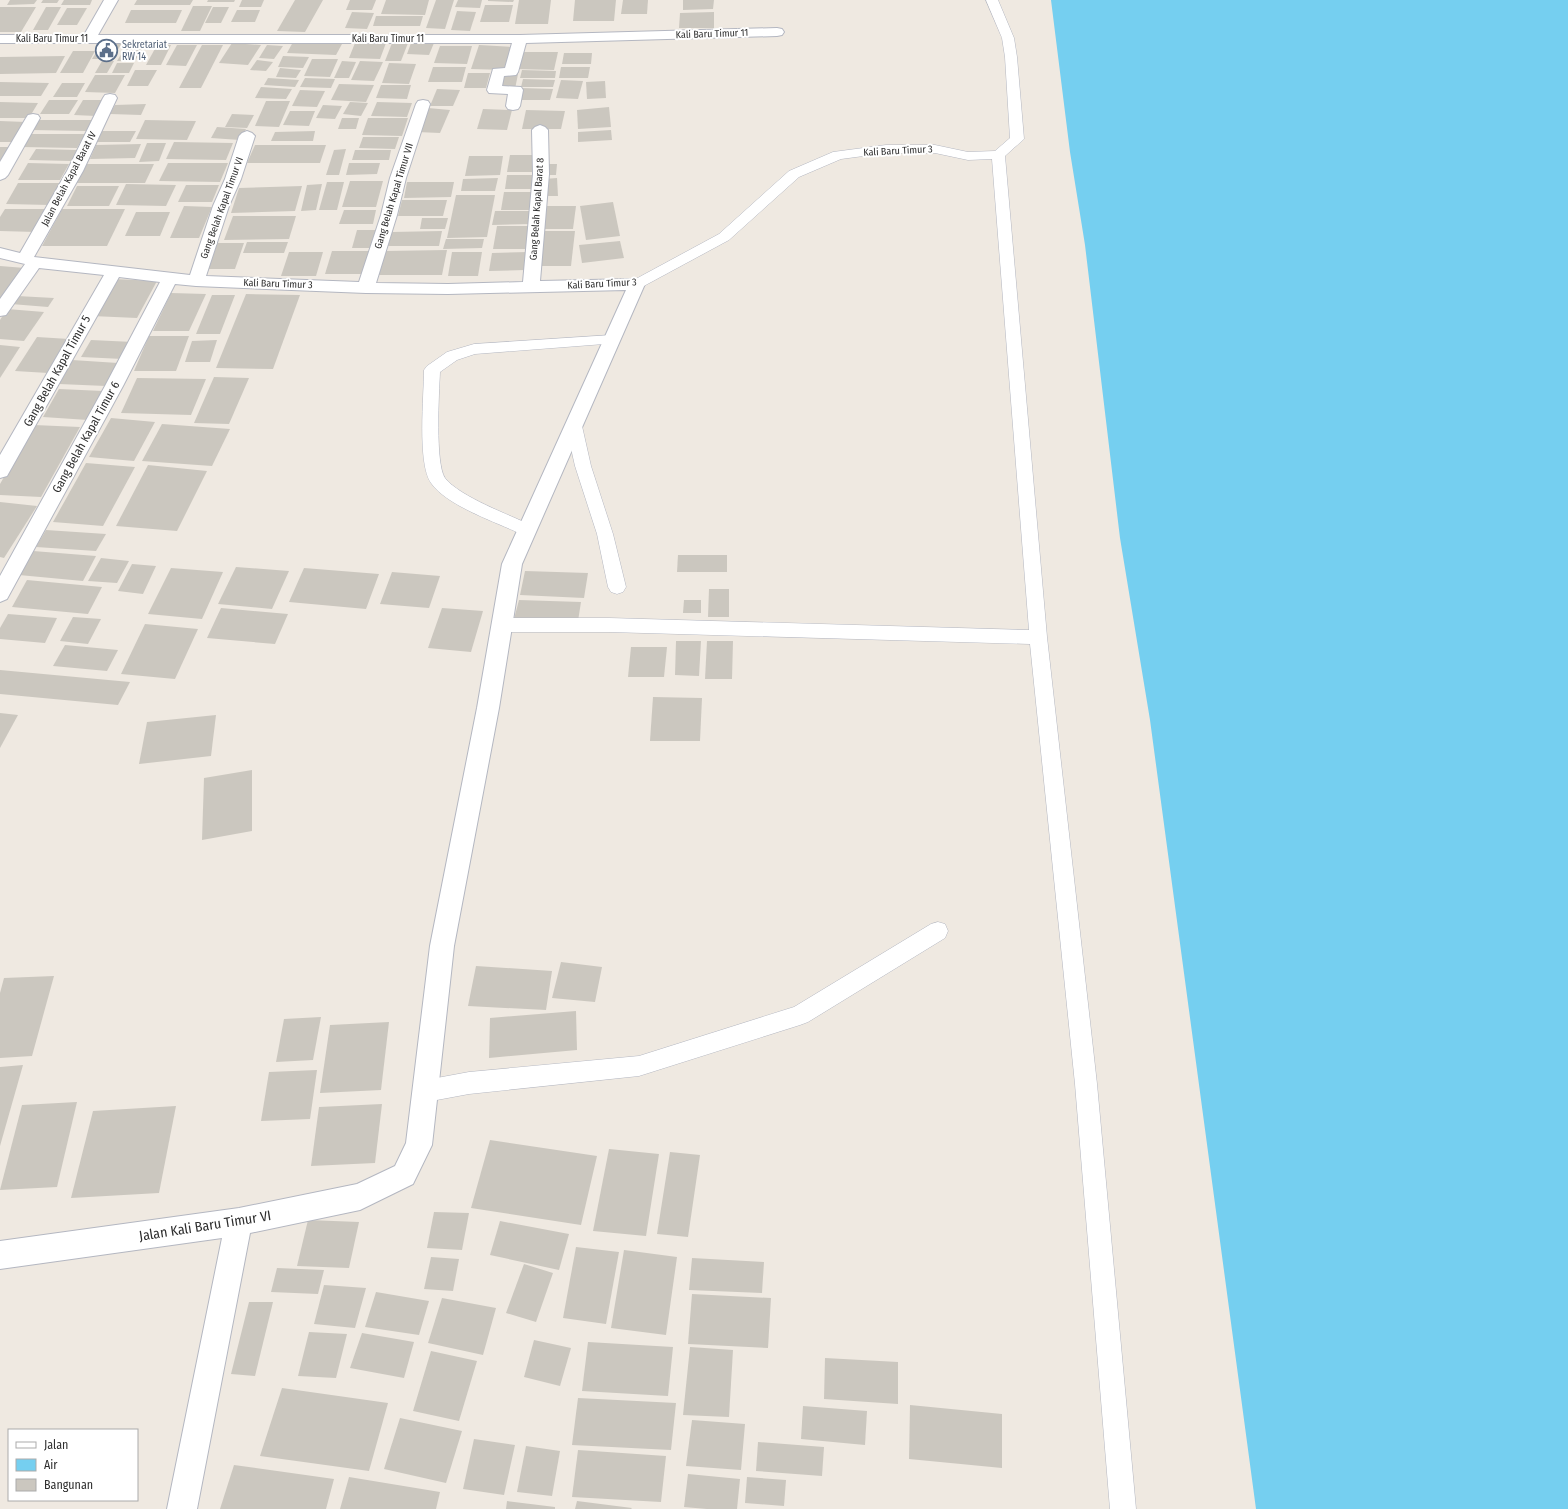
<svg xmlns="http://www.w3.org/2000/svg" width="1568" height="1509" font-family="'Fira Sans Condensed',sans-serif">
<rect width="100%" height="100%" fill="#efe9e1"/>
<path fill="#75cff0" d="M1051,0H1568V1509H1256L1150,720L1120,538L1085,245L1070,152Z"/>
<g fill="#cbc7bf">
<path d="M10,0H37L34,4L7,5Z"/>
<path d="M43,0H59L57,3H41Z"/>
<path d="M64,0H92L90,5H61Z"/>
<path d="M137,0H193L190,5H134Z"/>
<path d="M208,0H235L234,2H207Z"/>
<path d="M242,0H264L261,7H239Z"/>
<path d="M295,0H323L305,32L277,31Z"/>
<path d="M350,0H376L372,10H346Z"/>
<path d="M386,0H429L425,15L381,14Z"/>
<path d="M436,0H454L445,29L426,28Z"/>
<path d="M458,0H482L480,8L455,7Z"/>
<path d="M488,0H514L513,2L488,1Z"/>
<path d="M519,0H551L548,24H515Z"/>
<path d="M575,0H616L614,21H573Z"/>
<path d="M623,0H648L647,14H621Z"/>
<path d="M683,0H714L713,9L683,10Z"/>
<path d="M485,5H513L509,22H480Z"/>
<path d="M193,6H212L200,31H181Z"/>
<path d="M0,7H36L21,32H0Z"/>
<path d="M46,7H61L48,30H33Z"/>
<path d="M213,7H229L221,23H205Z"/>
<path d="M67,8H87L77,25H57Z"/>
<path d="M131,10H182L176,23H125Z"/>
<path d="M237,10H260L255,22H231Z"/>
<path d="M457,11L476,12L470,31L451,30Z"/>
<path d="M352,12L374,13L367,29L345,28Z"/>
<path d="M714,12V28H679L680,13Z"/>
<path d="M376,16H423L420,26H373Z"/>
<path d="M293,42L342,44L336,55L287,53Z"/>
<path d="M102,43H122L112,59H92Z"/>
<path d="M128,43L145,44L135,61H117Z"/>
<path d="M232,43L261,45L248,65L219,63Z"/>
<path d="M355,43H386L380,59L349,58Z"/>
<path d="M392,43H408L401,61H385Z"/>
<path d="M411,43H434L429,55L407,54Z"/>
<path d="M157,45H171L161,65H146Z"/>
<path d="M177,45H197L186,66L166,65Z"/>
<path d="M202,45H223L201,88H179Z"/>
<path d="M267,45L283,46L274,59L259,58Z"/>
<path d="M479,45L513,47L505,70L471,69Z"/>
<path d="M440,46H472L467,64L434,63Z"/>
<path d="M73,51H95L83,73H60Z"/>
<path d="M520,52H558L554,70L515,69Z"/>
<path d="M564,53H592L591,64H562Z"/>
<path d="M65,56L56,73L0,74V57Z"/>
<path d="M283,56L309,57L303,68L278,67Z"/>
<path d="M312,59H338L330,77L304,76Z"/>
<path d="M257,60L273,62L266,71L250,70Z"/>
<path d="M102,61H114L107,73H95Z"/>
<path d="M342,61L356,62L349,78H334Z"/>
<path d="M360,61L383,62L374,81L351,80Z"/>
<path d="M117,63H134L129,73H112Z"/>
<path d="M389,63L416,64L409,84L382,83Z"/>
<path d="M433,67H466L462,82H428Z"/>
<path d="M561,67H590L588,78H559Z"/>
<path d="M280,68L301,70L296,78L276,77Z"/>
<path d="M135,70H157L148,86H127Z"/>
<path d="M522,70L556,71L555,78H520Z"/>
<path d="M468,73H490L486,88H464Z"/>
<path d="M501,74H518L515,89H496Z"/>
<path d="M95,75H125L115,93L85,92Z"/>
<path d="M268,78L299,80L295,87L264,85Z"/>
<path d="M305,78L335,79L331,88L300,87Z"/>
<path d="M523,79L555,80L553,87H521Z"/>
<path d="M561,80L583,81L578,99L556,98Z"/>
<path d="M605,81L606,98L587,99L586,82Z"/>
<path d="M0,82L49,83L41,96H0Z"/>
<path d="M62,83H85L77,97H53Z"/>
<path d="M339,84L374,85L366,102L331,100Z"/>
<path d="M381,85H411L407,99L376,98Z"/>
<path d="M261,87L292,89L286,99L255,98Z"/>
<path d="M521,88L553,89L550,100H518Z"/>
<path d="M437,89L460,90L453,106H430Z"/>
<path d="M300,90L325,91L317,107L292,106Z"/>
<path d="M49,100H78L69,114H40Z"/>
<path d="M83,100H105L96,116L74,115Z"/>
<path d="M266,101H290L279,127L255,126Z"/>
<path d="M0,102L38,103L29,118H0Z"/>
<path d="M350,102L368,103L361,116L343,114Z"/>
<path d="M377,102L412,103L407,117L371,116Z"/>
<path d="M146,104L141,115L110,114L115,105Z"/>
<path d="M323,105L342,106L335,119L316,118Z"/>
<path d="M609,107L611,127L578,129L577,110Z"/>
<path d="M428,108L450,110L440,133L417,132Z"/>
<path d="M483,109L512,110L507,130L477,129Z"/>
<path d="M526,110L565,111L561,129H522Z"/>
<path d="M290,111H315L309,126L283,125Z"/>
<path d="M232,114L254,115L247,128L225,127Z"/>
<path d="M342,118H359L356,129H338Z"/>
<path d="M368,118H408L402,136L362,135Z"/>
<path d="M38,120H94L87,131L31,130Z"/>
<path d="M145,120L196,121L187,140L136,139Z"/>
<path d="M0,121L26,122L14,142H0Z"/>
<path d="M217,127L246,129L240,140L211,138Z"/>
<path d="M611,130L612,140L578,142V132Z"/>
<path d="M100,131H136L130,142H94Z"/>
<path d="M315,131L313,141H271L275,132Z"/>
<path d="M30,134H85L77,148L21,147Z"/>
<path d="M363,137H399L395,149L359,148Z"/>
<path d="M174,142L233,143L226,160L166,159Z"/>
<path d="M147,143H166L159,161L139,162Z"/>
<path d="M141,144L135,158L90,159L96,145Z"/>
<path d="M255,145H326L320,163H247Z"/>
<path d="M0,147H10L2,160H0Z"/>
<path d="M36,149L77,150L71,161L29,160Z"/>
<path d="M346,149L339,175H326L334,150Z"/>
<path d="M355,150H391L389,160H352Z"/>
<path d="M510,155H539L536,172H507Z"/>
<path d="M469,156H503L500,175L465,176Z"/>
<path d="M28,163L69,164L60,180H18Z"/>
<path d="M168,163H228L220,182L159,181Z"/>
<path d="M349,163H380L377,174L346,175Z"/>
<path d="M84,164H154L145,183H74Z"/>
<path d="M544,164H557L556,175H543Z"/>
<path d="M507,175H539L537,189H505Z"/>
<path d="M498,178L495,191H461L463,179Z"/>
<path d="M557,178L558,196H544V179Z"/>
<path d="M350,181H383L376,207H342Z"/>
<path d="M327,182H344L337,210H319Z"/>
<path d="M407,182H454L451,197L404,198Z"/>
<path d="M18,183H62L50,205L6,204Z"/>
<path d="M126,184L176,185L166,206L116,205Z"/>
<path d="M322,184L316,210L301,211L307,185Z"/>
<path d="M186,185H219L212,202H178Z"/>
<path d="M77,186H119L109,206H67Z"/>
<path d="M302,186L295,211L231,213L239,188Z"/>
<path d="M504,192H537L534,210H501Z"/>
<path d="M456,195H495L487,237L447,238Z"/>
<path d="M402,200H447L443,216H398Z"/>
<path d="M613,202L620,236L586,240L580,206Z"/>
<path d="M184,206L212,207L199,238H170Z"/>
<path d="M545,206H576L573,229H542Z"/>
<path d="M5,209H48L36,232L0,231V217Z"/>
<path d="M62,209H125L107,246H42Z"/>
<path d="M344,210H376L373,224H339Z"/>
<path d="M495,211H534L532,224L492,225Z"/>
<path d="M136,212H170L160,236H125Z"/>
<path d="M233,216H296L289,239L224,240Z"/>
<path d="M422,218H448L445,229H420Z"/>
<path d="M497,226H531L528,249H493Z"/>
<path d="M357,230H378L373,248H352Z"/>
<path d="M442,231L439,246H388L392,232Z"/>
<path d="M544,231H575L571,266H539Z"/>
<path d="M446,239H484L482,248L443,249Z"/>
<path d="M620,241L624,258L582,263L579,245Z"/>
<path d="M247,242H288L284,253H243Z"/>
<path d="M217,243H244L235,269H208Z"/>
<path d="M447,250L442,275H379L385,251Z"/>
<path d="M332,251H370L364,274H325Z"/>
<path d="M289,252H323L316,276H281Z"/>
<path d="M452,252H482L478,276H448Z"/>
<path d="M528,252L525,270L489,271L492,253Z"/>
<path d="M0,266L25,268L0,303Z"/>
<path d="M113,279L157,281L137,318L92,316Z"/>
<path d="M171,293L206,294L189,331H153Z"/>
<path d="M246,294L300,295L273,369L216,368Z"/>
<path d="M212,295H235L220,334H196Z"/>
<path d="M17,296L54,298L48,307L11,304Z"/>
<path d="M7,309L44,312L24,341L0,339V320Z"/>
<path d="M149,336H189L176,371H134Z"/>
<path d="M37,337L69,339L48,373L15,371Z"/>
<path d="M91,340L133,342L123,359L81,357Z"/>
<path d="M217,340L210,362H185L192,341Z"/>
<path d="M0,345L20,347L0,378Z"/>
<path d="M72,360L118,363L106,386L59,384Z"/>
<path d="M214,377L249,378L229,424L194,423Z"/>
<path d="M137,378L206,379L191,415L121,413Z"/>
<path d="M59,389L103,391L88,420L43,417Z"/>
<path d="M111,418L155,422L134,461L89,457Z"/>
<path d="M162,424L230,429L212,466L142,461Z"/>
<path d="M34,425L80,427L41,497L0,495V484Z"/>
<path d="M86,463L135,467L103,526L53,522Z"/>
<path d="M148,465L207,471L177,531L116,526Z"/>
<path d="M0,502L37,506L4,558L0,557Z"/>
<path d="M46,530L106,534L96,551L36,547Z"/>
<path d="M33,551L96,556L83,581L19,575Z"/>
<path d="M678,555H727V572H677Z"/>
<path d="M101,558L129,561L117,583L88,581Z"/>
<path d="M132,564L156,566L143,594L118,591Z"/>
<path d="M236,567L289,571L272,609L218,604Z"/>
<path d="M171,568L223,572L202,619L148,614Z"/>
<path d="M304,568L379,574L366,609L289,602Z"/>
<path d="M525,571L588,573L584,598L520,595Z"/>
<path d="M392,572L440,576L429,608L380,604Z"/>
<path d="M27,580L102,587L88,614L12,607Z"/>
<path d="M709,589H729V617H708Z"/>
<path d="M519,600L581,602L578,621L514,619Z"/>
<path d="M684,600H701V613H683Z"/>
<path d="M221,608L288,614L275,644L207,638Z"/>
<path d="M442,608L483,611L471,652L428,648Z"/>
<path d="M8,614L57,618L45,643L0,639V628Z"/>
<path d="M73,617L101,619L88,644L60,641Z"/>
<path d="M145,624L198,629L175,679L121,674Z"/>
<path d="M676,641H701L699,676L675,675Z"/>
<path d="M707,641H733L732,679H705Z"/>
<path d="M65,645L118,650L107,671L53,666Z"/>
<path d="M631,647H667L664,677H628Z"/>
<path d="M0,670L130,682L118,705L0,694Z"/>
<path d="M653,697L702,698L700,741H650Z"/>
<path d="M0,713L18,715L0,748Z"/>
<path d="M216,715L211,756L139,764L147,722Z"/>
<path d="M252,770V831L202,840L204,778Z"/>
<path d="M561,962L602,967L595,1002L552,998Z"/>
<path d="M476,966L552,971L546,1010L468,1006Z"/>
<path d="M54,976L32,1056L0,1058V993L4,978Z"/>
<path d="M576,1011L577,1050L489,1058L490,1018Z"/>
<path d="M321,1017L313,1060L276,1062L284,1019Z"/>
<path d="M389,1022L381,1090L320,1093L330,1025Z"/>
<path d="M23,1065L0,1146V1067Z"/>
<path d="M317,1070L310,1119L261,1121L269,1072Z"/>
<path d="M77,1102L57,1187L0,1190L22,1105Z"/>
<path d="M382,1104L375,1163L311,1166L319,1107Z"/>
<path d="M176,1106L159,1193L71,1198L93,1111Z"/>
<path d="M490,1140L597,1156L581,1225L471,1208Z"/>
<path d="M609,1149L659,1154L646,1236L593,1231Z"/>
<path d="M670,1152L700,1155L688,1237L657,1234Z"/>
<path d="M434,1212L469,1213L462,1250L427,1248Z"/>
<path d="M308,1220L359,1222L349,1268L297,1266Z"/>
<path d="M500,1221L569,1234L559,1270L490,1255Z"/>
<path d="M576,1247L619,1252L606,1324L563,1318Z"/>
<path d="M624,1250L677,1257L666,1335L611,1328Z"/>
<path d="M431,1257L459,1259L453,1291L424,1289Z"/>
<path d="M692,1258L764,1262L762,1293L689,1290Z"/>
<path d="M524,1264L553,1273L536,1322L506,1313Z"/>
<path d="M277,1268L324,1270L318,1294L271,1292Z"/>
<path d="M324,1285L366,1288L355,1328L314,1324Z"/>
<path d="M376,1292L429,1301L419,1335L365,1327Z"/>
<path d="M692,1294L771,1298L768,1348L688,1344Z"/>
<path d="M442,1298L496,1308L483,1355L428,1343Z"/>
<path d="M249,1302H273L255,1376L231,1374Z"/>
<path d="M309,1332L347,1334L336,1378L298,1376Z"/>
<path d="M362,1333L414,1342L404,1378L350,1368Z"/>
<path d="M534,1340L571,1348L560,1386L524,1377Z"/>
<path d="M588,1342L673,1347L668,1396L582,1391Z"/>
<path d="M690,1347L733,1350L729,1417L683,1415Z"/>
<path d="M431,1351L477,1361L459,1421L413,1411Z"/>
<path d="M825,1358L898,1362V1404L824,1399Z"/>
<path d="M282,1388L388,1403L369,1471L260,1456Z"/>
<path d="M578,1398L676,1403L671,1450L572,1445Z"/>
<path d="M910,1405L1002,1414V1468L909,1459Z"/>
<path d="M803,1406L867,1411L865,1445L801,1439Z"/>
<path d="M400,1418L462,1431L446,1483L384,1469Z"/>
<path d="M692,1420L745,1424L741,1470L686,1466Z"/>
<path d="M474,1439L515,1445L504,1495L463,1489Z"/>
<path d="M758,1442L824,1447L822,1476L756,1471Z"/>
<path d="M526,1446L560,1451L552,1496L517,1492Z"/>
<path d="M578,1450L666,1456L661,1502L572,1497Z"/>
<path d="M234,1465L334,1479L326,1509H220Z"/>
<path d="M688,1474L740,1479L737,1509H707L684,1507Z"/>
<path d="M349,1477L440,1492L436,1509H340Z"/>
<path d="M747,1477L786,1480L784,1506L745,1503Z"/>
<path d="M507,1501L555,1507V1509H506Z"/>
<path d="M577,1501L632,1508L631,1509H575Z"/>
</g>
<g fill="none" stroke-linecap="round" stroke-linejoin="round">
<defs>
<g id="lane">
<path d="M986,0H998L1014,38L1017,57L1024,139L1005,156L1047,637L1097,1084L1136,1509H1110L1075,1084L1030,644L609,632H502L496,630L493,625L496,620L502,618H609L1029,630L992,159L968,160L935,153H886L841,159L799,177L729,240L642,287L637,289L632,287L630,284L632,281L719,234L789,171L833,152L886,145H935L968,152L995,151L1010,138L1005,57L1002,38Z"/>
<path d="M612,335L617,337L620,340L617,343L475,354L457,360L440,372C439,393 435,463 445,478C460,497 510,515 533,526L535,530L533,534L527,536L521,534C496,522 447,506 431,483C417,463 424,395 424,370L427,366L447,352L474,344Z"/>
<path d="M574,421L580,422L582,426L591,466L613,534L626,587L623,592L617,594L611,592L608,587L597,534L575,466L566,426L568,422Z"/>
<path d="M938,922L945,924L948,931L945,938L808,1022L800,1025L639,1076L469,1094L426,1102L418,1099L415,1091L418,1083L426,1080L469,1072L639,1056L794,1007L931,924Z"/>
</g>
<g id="street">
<path d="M104,0H118L98,35H520L777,28L782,29L784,32L782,35L777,36L526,43L518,72L516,75L504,76L502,86L521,87L523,90L520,106L518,109L513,110L508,109L506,106L508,94L489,93L487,90L493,69L505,68L512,43H0V35H84Z"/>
<path d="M110,94L115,95L117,98L83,171L34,257L190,275L213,206L225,179L239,136L242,133L247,131L252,133L255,136L241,179L229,206L206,276L359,282L381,215L390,178L416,104L418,101L423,100L428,101L430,104L406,178L397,215L376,283L448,284L523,282L533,174L532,130L535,127L540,125L545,127L548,130L549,174L540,281L637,279L643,280L645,284L522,564L499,708L454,946L432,1145L413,1184L360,1210L250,1233L197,1509H167L222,1238L0,1269V1241L239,1208L357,1184L395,1166L406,1143L430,946L477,708L502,564L626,290L448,294L366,293L196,286L175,284L123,386L7,599L0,602V576L105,386L160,282L119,277L7,476L0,478V455L104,275L39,268L6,315L0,316V299L25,264L0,258V248L20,253L67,171L103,98L105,95Z"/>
<path d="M33,114L38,115L40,118L8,175L5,178L0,180V162L26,118L28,115Z"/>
</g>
</defs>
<use href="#lane" stroke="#b4b7c1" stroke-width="1"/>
<use href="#street" stroke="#b4b7c1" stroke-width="2"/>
<use href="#lane" fill="#fff" fill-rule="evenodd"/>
<use href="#street" fill="#fff" fill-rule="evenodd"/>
</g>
<defs>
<symbol id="civic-ring" viewBox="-11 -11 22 22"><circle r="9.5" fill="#fff" stroke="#5c6f8a" stroke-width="1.5"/><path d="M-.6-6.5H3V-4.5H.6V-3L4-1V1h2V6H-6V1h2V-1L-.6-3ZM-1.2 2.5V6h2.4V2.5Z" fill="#5c6f8a"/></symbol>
</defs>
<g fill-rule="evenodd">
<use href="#civic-ring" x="94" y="38" width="25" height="25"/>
</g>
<g text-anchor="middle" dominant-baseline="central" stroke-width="4" stroke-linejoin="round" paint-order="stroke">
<g font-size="10" fill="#2e2e2e" stroke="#fff">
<text transform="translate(712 34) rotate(-2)">Kali Baru Timur 11</text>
<text x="52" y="39">Kali Baru Timur 11</text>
<text x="388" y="39">Kali Baru Timur 11</text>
<text transform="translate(898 151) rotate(-3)">Kali Baru Timur 3</text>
<text transform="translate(69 179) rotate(-62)">Jalan Belah Kapal Barat IV</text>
<text transform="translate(394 196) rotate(-73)">Gang Belah Kapal Timur VII</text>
<text transform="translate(222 208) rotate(-70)">Gang Belah Kapal Timur VI</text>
<text transform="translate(537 209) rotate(-86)">Gang Belah Kapal Barat 8</text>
<text transform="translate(278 284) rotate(2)">Kali Baru Timur 3</text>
<text transform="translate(602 284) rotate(-3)">Kali Baru Timur 3</text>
</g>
<g font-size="10" fill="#4e5e75" stroke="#fff" text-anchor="start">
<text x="122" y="45">Sekretariat<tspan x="122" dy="12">RW 14</tspan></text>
</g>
<g font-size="12" fill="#2e2e2e" stroke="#fff">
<text transform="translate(57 371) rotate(-61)">Gang Belah Kapal Timur 5</text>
<text transform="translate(86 437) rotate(-61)">Gang Belah Kapal Timur 6</text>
</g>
<g font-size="14" fill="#2e2e2e" stroke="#fff">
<text transform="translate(205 1226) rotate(-9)">Jalan Kali Baru Timur VI</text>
</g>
</g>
<rect x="8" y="1429" width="130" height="72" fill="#ffffff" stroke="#ababab"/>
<rect x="16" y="1442" width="20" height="6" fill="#ffffff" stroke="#ababab"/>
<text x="44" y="1449" font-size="12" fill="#2e2e2e">Jalan</text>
<rect x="16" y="1459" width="20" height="12" fill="#75cff0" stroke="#ababab"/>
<text x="44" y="1469" font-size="12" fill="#2e2e2e">Air</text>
<rect x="16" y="1479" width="20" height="12" fill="#cbc7bf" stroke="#ababab"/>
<text x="44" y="1489" font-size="12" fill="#2e2e2e">Bangunan</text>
</svg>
